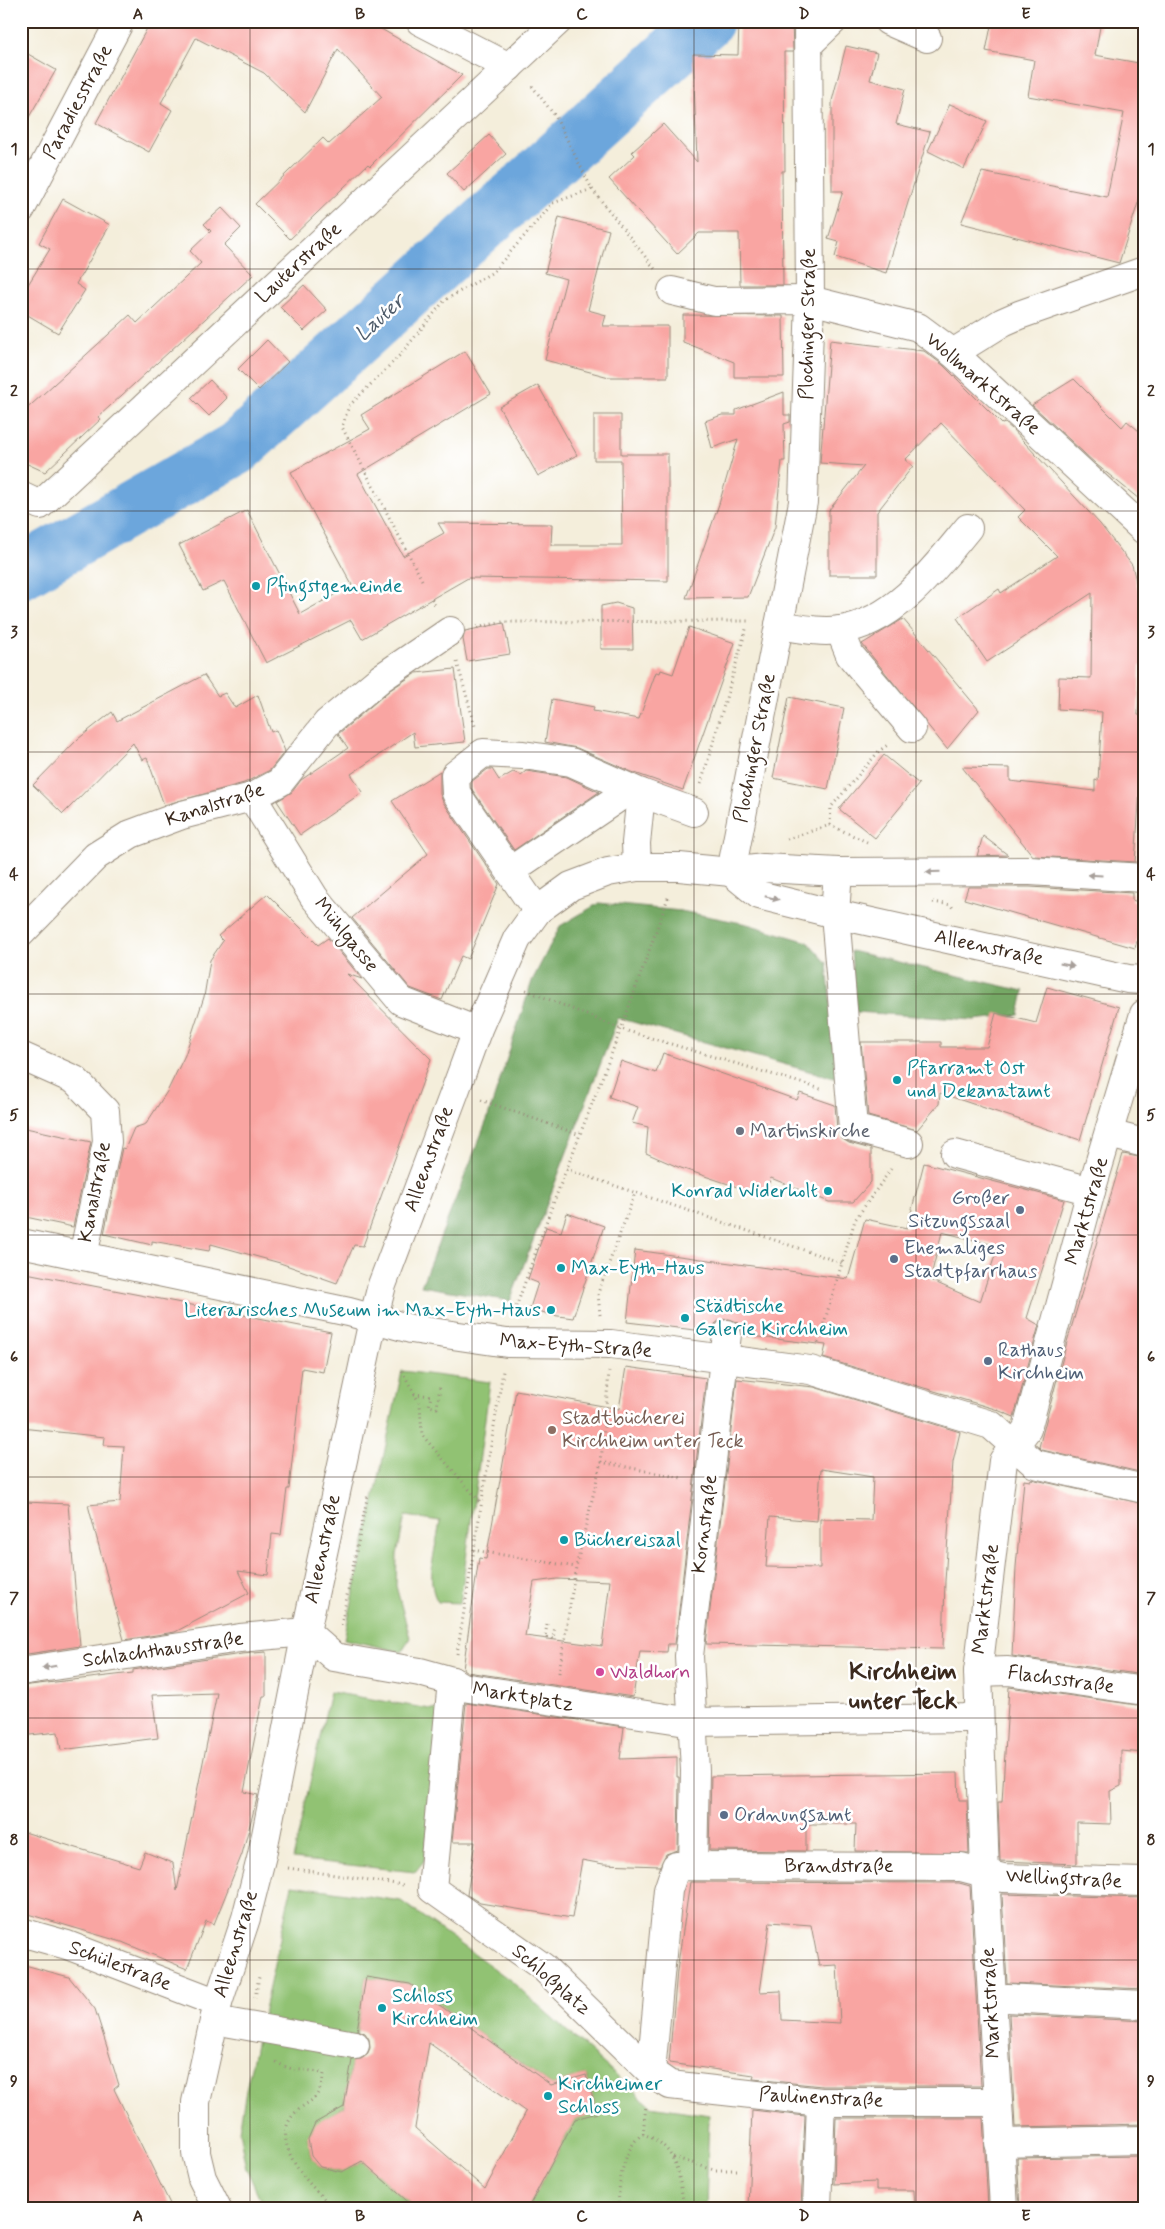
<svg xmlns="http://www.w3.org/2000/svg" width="1165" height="2229" font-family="Mynerve,sans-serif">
<rect width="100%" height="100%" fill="#fff"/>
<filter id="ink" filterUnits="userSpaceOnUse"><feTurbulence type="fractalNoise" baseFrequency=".02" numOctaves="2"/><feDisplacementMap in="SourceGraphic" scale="10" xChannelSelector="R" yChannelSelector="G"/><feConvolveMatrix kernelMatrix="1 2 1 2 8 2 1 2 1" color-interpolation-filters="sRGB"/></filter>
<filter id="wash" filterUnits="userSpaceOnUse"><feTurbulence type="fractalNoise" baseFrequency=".0096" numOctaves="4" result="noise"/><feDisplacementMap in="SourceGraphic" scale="20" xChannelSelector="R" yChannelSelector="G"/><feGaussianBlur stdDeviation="1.12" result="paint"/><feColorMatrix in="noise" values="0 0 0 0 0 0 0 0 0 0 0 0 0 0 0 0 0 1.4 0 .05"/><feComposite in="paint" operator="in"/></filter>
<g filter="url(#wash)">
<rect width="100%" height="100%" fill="#f4eedb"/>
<g fill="#91c273" stroke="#667648">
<path d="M402,1371L490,1382L460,1603L438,1602C424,1580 437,1545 440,1521L405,1516L397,1555L396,1586L410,1638L402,1652L344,1639Z"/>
<path d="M330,1692L442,1711L424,1861L415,1872L293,1859Z"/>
<path d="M292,1885L401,1901L510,1980L651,2106L709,2115L706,2208H528L575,2119L597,2113L586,2075L551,2085L410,1984L366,1977L344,2107L315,2124L308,2139L311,2156L320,2167L341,2172L362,2161L415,2208H267L261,2201L246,2168L239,2131L247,2085Z"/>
</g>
<g fill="#74a865" stroke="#586942">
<path d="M599,903L681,911L747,924L808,942L827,963L837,1079L618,1018L510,1301L421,1286L487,1120L532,981L560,926Z"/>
<path d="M851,951L1024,991L1019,1015L974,1020L856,1012Z"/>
</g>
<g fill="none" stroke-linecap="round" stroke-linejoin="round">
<path stroke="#6ca6dc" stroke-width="54" d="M21,572L237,448L707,21"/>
</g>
<g id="blocks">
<g fill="#f9a5a2" fill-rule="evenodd">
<path d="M151,21H367L462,75L370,166L368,164L290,239L255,204L323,138L329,144L382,97L338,49L305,112L264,73L196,38L161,103L172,110L149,152L96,123Z"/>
<path d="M739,21H792L793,52H784L785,171H782L783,285H740L739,233H699L677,254L609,179L635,155L632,152L663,124L697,162L693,54L738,55Z"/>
<path d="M992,21H1101L1095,55L1144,64V184L1119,263L961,223L982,172L1107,197L1124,113L1028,96L1034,60L986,51Z"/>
<path d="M846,46L877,53L870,80L905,89L896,124L930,132L886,273L835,257L839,242L828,239L843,191H832V101Z"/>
<path d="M21,50L56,70L21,131Z"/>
<path d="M950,104L987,121L964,169L928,151Z"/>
<path d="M489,135L506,154L464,192L447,173Z"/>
<path d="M63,199L110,225L76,284L85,290L58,333L21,311V296L50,249L39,243Z"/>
<path d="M222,208L241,228L224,245L253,275L98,417L101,419L45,472L21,461V414L130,315L137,323L201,263L190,251L211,231L204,224Z"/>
<path d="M559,217L609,230L588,310L606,315L603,326H668V377H609L545,360L566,279L545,273Z"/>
<path d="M304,285L327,310L304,331L280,307Z"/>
<path d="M683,315L783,316L784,377H734V362L683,342Z"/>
<path d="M267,340L288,362L259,390L238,369Z"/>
<path d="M830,340L924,351L943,365L1002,424L1005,423L1012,429L1100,524L1132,565L1144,613V666H1140L1138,715L1144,716V731L1135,862L1033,856L962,767L1010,768V781L1095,791V780L1098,781L1102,712L1058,709L1059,677L1091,678L1092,593L987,662L957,618L999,589L1001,593L1057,556L1018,517L1025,510L941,423L905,460L913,466L877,512V575H829V510L864,466L820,463Z"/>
<path d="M465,351L491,394L358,474L403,556L444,533L438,523L552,524L551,545H622L621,460H594V415H621V454H668V581L468,578L362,639L351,620L266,663L224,581L203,591L179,545L247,510L300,614L352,585L291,472L370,429L361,415Z"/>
<path d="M1074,379L1122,427L1127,421L1144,435V503L1097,465L1032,405Z"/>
<path d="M210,380L227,398L209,416L191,398Z"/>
<path d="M538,385L577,455L538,476L499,407Z"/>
<path d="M784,392V415H790V422L784,424L785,461H782L775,527L748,597L686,598L719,504L738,439L712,448L705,421L722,415H736V410Z"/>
<path d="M616,603L632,608L633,649H601V606Z"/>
<path d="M903,619L979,710L947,749L862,644Z"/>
<path d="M504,623L510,654L467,661L463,639L465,631Z"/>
<path d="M689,627L735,643L683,790L632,772L577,748L545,742L552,699L594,707L593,711L639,719L656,672L660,673L661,670L673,674Z"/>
<path d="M455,669L465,742L415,747L413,732L351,774L363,792L300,835L277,801L292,792L301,780L348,748L338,734L390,690L416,673Z"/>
<path d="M204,675L218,696L225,693L235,708L258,695L271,732L276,730L285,751L270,770L244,783L164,805L147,758L142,760L133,743L63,814L33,785L78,739L112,712L117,721Z"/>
<path d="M789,697L844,708L828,789L773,778Z"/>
<path d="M884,755L919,784L875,838L839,809Z"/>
<path d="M488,769H492L499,780L513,772L521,775L526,771L567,777L599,792L514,850L471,788V782Z"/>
<path d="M440,771V794L443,802L499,884L468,959L461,956L442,1000L410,988L352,918L428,854L392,801Z"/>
<path d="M983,836L1008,855L977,856Z"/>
<path d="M968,887H1030L1132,893V900L1144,904V918L1135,948L964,899Z"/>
<path d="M267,894L318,945L328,938L362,979L347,974L431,1059L363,1246L354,1245L337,1283L280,1263L211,1244L209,1251L152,1241V1245L104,1234L122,1148L125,1149L134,1128L146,1124L168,1090L185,1055L204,997L210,960L223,941L218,936Z"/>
<path d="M1047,987L1119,1007L1080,1140L940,1093L939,1104L917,1130L868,1116L861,1042H941V1047H987L996,1013L1036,1023Z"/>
<path d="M663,1053L797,1100L800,1093L835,1105L837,1129L841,1138L849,1143L871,1149V1182L853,1202H829L771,1178L764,1196L678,1167L646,1153L648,1127L632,1123L638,1107L609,1097L621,1061L656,1073Z"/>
<path d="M21,1127L91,1142L73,1227L21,1216Z"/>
<path d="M1123,1154L1144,1158V1473L1042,1450L1039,1447L1067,1342Z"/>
<path d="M924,1163L1064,1200L1027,1318L1039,1325L1014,1417L995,1409L823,1358L826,1345L743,1335L741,1328L737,1322L729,1319L720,1320L715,1324L712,1332L627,1322L635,1250L848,1279L865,1219L907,1228ZM942,1232L998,1246L980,1302L930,1280Z"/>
<path d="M567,1213L604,1226L573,1318L551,1315L530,1308L538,1283L528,1279L546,1227L561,1232Z"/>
<path d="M21,1272L331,1332L323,1372L302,1368L289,1489H287L281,1535L272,1534L268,1575L238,1571L249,1593L175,1632L124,1640L88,1505L120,1502L124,1446L104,1445L105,1437L21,1428Z"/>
<path d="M626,1367L706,1378L675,1644H668L667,1652L640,1651L633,1697L467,1672L463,1669L479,1558L486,1559L516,1390L619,1409ZM557,1579L610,1581L602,1646L525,1636L534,1582Z"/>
<path d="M737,1379L814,1387L960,1432L953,1462L945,1581L943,1649L706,1644ZM821,1469L873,1477L871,1520L820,1519V1568L766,1567L770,1517L817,1521Z"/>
<path d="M1031,1479L1144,1504V1675L1012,1656L1016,1567L1024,1480L1030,1481Z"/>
<path d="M26,1502L68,1504L80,1646L21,1655V1563Z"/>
<path d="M266,1652V1696H263L244,1792L258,1795L242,1854L214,1924L206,1921L187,1969L122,1942L21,1912V1831L139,1867L145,1852L173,1863L177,1891L217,1693L152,1695L158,1738L61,1750L58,1732L21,1736V1686L133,1673V1670L242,1654Z"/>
<path d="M1009,1687L1144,1706V1753L1121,1751V1786L1110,1791L1111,1824L1077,1823V1864L1000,1861L998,1802H1002Z"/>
<path d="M466,1703L624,1727L620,1759L677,1757V1777H679L678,1850L666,1854L660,1866L603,1864L582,1860L572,1918L480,1903L467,1895L475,1842H452Z"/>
<path d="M958,1773L959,1800H967L969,1853L855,1851L856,1824H806V1851L709,1850L711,1776Z"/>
<path d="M690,1882L959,1883L970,1886L981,2086H822L753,2079L754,2075L669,2063L677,1971ZM770,1922L811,1925L819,1966L837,1965L840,2023L782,2020L781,1991L760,1992Z"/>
<path d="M1002,1894L1144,1898V1989L1007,1983Z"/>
<path d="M21,1964L69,1977L95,2009L119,2085L114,2089L172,2208H21Z"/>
<path d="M366,1977L410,1984L551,2085L586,2075L597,2113L575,2119L528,2208H415L362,2161L342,2172L320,2167L311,2156L308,2139L315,2123L344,2107L352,2060L361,2059L367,2055L370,2048L369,2039L365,2033L357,2030ZM429,2043L526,2112L485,2189L415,2128Z"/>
<path d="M1009,2014L1144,2021V2124L1015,2127Z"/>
<path d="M752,2110L805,2116L801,2208H748Z"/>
<path d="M836,2118H983L988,2208H915L914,2190H876V2182L834,2184Z"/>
<path d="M1144,2156V2208H1020L1017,2158Z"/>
</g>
</g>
</g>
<g filter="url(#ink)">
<use href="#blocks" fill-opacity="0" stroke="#988c7c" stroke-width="1"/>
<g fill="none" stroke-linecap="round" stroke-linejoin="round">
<defs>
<g id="minor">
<path d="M420,21L509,67"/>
<path d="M888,21L927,38"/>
<path d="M809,44L833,21"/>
<path d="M672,291L714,301L810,300L918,327L953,353L1144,530"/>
<path d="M953,353L1003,322L1019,315L1144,271"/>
<path d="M21,496L40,505L558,21"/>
<path d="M779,625C799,628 819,633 840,630C895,622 935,568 968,528"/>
<path d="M840,630L850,655L912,728"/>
<path d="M252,797L314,897L401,1001L477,1031"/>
<path d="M637,867L636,843L641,793"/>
<path d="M510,871L631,789"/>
<path d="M731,872L803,502L810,300L808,21"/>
<path d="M731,872L759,895L835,914L1128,979L1144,980"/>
<path d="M838,872L835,914L853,1128L909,1143"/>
<path d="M538,910L526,895L456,793L455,775L483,753L523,755L571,762L641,793L694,812"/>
<path d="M21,933L96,856L131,834L182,815L252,797L280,782L327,723L381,678L450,631"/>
<path d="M21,1056L75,1080L105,1111L107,1142L83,1256"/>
<path d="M1109,1134L1144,1143"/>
<path d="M955,1154L1091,1191"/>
<path d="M21,1243L349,1312L411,1329L507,1343L611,1344L810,1370L991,1425L1035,1464L1144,1489"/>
<path d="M306,1632L334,1657L420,1672L452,1681L462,1687L693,1722L966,1718L978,1714"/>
<path d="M21,1671L240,1638L306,1632"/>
<path d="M978,1672L1008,1671L1144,1691"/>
<path d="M452,1681L432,1889L543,1967L651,2072L670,2085L821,2102H997"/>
<path d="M693,1865L695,1771L689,1656L727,1334"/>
<path d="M21,1932L67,1945L218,2003"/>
<path d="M1007,1998L1144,2005"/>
<path d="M214,2020L355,2045"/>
<path d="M651,2072L668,1890L676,1866L961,1867L1003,1878L1144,1882"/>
<path d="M999,2143L1144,2140"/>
<path d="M217,2208L202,2178L196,2153V2102L218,2003L246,1918L262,1855L306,1632L373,1320L382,1285L455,1091L477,1031L517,939L538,910L571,886L608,872L637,867H679L731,872L764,868L838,872L1030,871L1144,878"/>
<path d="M817,2208L821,2102"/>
<path d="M1004,2208L985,1873L978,1672L1003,1461L1027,1429L1091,1191L1144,1014"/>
</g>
<path id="major" d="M21,209L120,21"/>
</defs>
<use href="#minor" stroke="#988c7c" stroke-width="30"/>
<use href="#major" stroke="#988c7c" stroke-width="30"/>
<g stroke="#988c7c" stroke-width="3" stroke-dasharray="1 4" stroke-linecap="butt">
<path d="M532,86L555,116L592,189L655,269"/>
<path d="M422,580L342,427L349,406L400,355L445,300L493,272L553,203L592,189"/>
<path d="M432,599L436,608"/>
<path d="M477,627L503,622L751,621"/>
<path d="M457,662L475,726"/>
<path d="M701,784L747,626"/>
<path d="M830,825L831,807L879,751L889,744"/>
<path d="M787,839L830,825L867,842"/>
<path d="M933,902L951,905L954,910"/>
<path d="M526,990L621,1029L821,1089"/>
<path d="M481,1100L580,1135"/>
<path d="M566,1169L842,1263"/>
<path d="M600,1315L598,1293L635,1193"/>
<path d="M513,1316L551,1209L621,1029L669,895"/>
<path d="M818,1343L855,1220L891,1169"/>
<path d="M402,1371L420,1404L422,1435L481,1503"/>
<path d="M414,1394L431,1396L429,1406L437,1408L440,1385"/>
<path d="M601,1462L682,1478"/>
<path d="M473,1550L576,1567"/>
<path d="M547,1624L545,1637L553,1639L555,1626"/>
<path d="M341,1625L368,1494"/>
<path d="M457,1654L503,1371"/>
<path d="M559,1673L576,1567L601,1462L609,1372"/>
<path d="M288,1868L403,1885"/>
<path d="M255,1998L259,1977"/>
<path d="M276,2062C296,2074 305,2067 324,2074C318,2105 310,2097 293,2115C268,2145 312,2188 334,2208"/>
<path d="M643,2134L646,2105"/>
<path d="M673,2157L714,2170H740"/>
<path d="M619,2208C617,2187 624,2145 643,2134C678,2146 679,2175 684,2208"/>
</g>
<use href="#minor" stroke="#fff" stroke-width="28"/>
<use href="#major" stroke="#fff" stroke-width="28"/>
</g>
<defs><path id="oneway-solid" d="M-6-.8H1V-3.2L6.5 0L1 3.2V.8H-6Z" transform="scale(1.25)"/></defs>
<g fill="#a79f9a">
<use href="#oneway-solid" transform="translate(933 872) rotate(179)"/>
<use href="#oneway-solid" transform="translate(1095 875) rotate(-177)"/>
<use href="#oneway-solid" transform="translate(772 898) rotate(14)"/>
<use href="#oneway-solid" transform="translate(1067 965) rotate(12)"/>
<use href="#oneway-solid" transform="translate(49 1667) rotate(171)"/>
</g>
</g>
<path fill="none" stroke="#3b2a1e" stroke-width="1" stroke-opacity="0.55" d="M250,21V2208M472,21V2208M694,21V2208M916,21V2208M21,269H1144M21,511H1144M21,752H1144M21,994H1144M21,1235H1144M21,1477H1144M21,1718H1144M21,1960H1144"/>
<g fill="#0f9aa8" stroke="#fff" stroke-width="2">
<circle cx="256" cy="586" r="5"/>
<circle cx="897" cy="1080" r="5"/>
<circle cx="828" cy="1191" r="5"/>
<circle cx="561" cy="1268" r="5"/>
<circle cx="551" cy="1310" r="5"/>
<circle cx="685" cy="1318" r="5"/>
<circle cx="564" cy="1540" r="5"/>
<circle cx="382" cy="2008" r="5"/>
<circle cx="548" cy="2096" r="5"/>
</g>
<circle fill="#6b7280" stroke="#fff" stroke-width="2" cx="740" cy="1131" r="5"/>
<g fill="#5c6f8a" stroke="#fff" stroke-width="2">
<circle cx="1020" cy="1210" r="5"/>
<circle cx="894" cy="1259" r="5"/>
<circle cx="988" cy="1361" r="5"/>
<circle cx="724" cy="1815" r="5"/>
</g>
<circle fill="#8d6e63" stroke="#fff" stroke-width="2" cx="552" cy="1430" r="5"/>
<circle fill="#d1479c" stroke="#fff" stroke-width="2" cx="600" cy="1672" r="5"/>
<g text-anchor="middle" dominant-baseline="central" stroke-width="5" stroke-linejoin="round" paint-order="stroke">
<g font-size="20" fill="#3b2a1e" stroke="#fff">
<text transform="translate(78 102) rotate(-62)">Paradiesstraße</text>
<text transform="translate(299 263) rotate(-43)">Lauterstraße</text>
<text transform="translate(808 324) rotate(-89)">Plochinger Straße</text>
<text transform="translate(983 384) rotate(41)">Wollmarktstraße</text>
<text transform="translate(755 748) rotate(-79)">Plochinger Straße</text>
<text transform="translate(215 805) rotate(-18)">Kanalstraße</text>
<text transform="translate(346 935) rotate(51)">Mühlgasse</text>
<text transform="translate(989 948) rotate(12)">Alleenstraße</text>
<text transform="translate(429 1159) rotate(-70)">Alleenstraße</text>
<text transform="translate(95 1192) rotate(-79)">Kanalstraße</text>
<text transform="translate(1087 1211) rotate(-74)">Marktstraße</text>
<text transform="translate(576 1346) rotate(4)">Max-Eyth-Straße</text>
<text transform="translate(705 1524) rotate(-83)">Kornstraße</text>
<text transform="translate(323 1549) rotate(-78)">Alleenstraße</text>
<text transform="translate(986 1599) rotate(-83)">Marktstraße</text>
<text transform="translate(163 1650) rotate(-8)">Schlachthausstraße</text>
<text transform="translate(1061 1680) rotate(8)">Flachsstraße</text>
<text transform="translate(523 1697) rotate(9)">Marktplatz</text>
<text x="839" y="1866">Brandstraße</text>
<text transform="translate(1064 1879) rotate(3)">Wellingstraße</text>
<text transform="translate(236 1944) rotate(-73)">Alleenstraße</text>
<text transform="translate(120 1966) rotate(21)">Schülestraße</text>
<text transform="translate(551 1980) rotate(41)">Schloßplatz</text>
<text transform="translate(991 2003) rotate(-93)">Marktstraße</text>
<text transform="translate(821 2098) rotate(3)">Paulinenstraße</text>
</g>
<g font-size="20" fill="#0d838f" stroke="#fff" text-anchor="start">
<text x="266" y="586">Pfingstgemeinde</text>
<text x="907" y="1068">Pfarramt Ost<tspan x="907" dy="23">und Dekanatamt</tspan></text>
<text x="818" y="1191" text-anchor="end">Konrad Widerholt</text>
<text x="571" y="1268">Max-Eyth-Haus</text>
<text x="695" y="1306">Städtische<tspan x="695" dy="23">Galerie Kirchheim</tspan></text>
<text x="541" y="1310" text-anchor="end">Literarisches Museum im Max-Eyth-Haus</text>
<text x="574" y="1540">Büchereisaal</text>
<text x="392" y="1996">Schloss<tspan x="392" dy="23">Kirchheim</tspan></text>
<text x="558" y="2084">Kirchheimer<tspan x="558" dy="23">Schloss</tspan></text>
</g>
<g font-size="20" fill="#5b616d" stroke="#fff" text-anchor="start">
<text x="750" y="1131">Martinskirche</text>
</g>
<g font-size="20" fill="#4e5e75" stroke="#fff" text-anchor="start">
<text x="1010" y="1198" text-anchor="end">Großer<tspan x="1010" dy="23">Sitzungssaal</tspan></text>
<text x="904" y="1248">Ehemaliges<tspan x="904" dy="23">Stadtpfarrhaus</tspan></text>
<text x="998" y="1350">Rathaus<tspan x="998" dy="23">Kirchheim</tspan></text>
<text x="734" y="1815">Ordnungsamt</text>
</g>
<g font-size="20" fill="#785e54" stroke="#fff" text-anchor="start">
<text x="562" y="1418">Stadtbücherei<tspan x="562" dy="23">Kirchheim unter Teck</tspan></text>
</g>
<g font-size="20" fill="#b23c85" stroke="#fff" text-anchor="start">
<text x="610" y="1672">Waldhorn</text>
</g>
<g font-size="21" font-style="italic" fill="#4f5c6a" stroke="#fff">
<text transform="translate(380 318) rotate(-42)">Lauter</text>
</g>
<g font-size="25" font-weight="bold" fill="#3b2a1e" stroke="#fff">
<text x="903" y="1672">Kirchheim<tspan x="903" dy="29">unter Teck</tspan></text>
</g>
</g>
<rect width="1165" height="2229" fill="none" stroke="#fff" stroke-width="55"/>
<rect x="28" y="28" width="1110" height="2174" fill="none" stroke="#3b2a1e" stroke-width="2"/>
<g font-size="16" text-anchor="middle" font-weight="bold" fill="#3b2a1e">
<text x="138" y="19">A</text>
<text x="360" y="19">B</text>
<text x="582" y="19">C</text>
<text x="804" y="19">D</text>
<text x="1026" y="19">E</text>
<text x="14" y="154">1</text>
<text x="1151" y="154">1</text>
<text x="14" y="396">2</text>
<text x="1151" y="396">2</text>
<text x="14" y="637">3</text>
<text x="1151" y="637">3</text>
<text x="14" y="879">4</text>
<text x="1151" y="879">4</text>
<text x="14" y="1120">5</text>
<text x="1151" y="1120">5</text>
<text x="14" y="1362">6</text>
<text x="1151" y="1362">6</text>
<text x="14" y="1603">7</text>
<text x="1151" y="1603">7</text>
<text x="14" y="1845">8</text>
<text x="1151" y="1845">8</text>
<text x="14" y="2086">9</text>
<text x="1151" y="2086">9</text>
<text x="138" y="2221">A</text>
<text x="360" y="2221">B</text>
<text x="582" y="2221">C</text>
<text x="804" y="2221">D</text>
<text x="1026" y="2221">E</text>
</g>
</svg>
